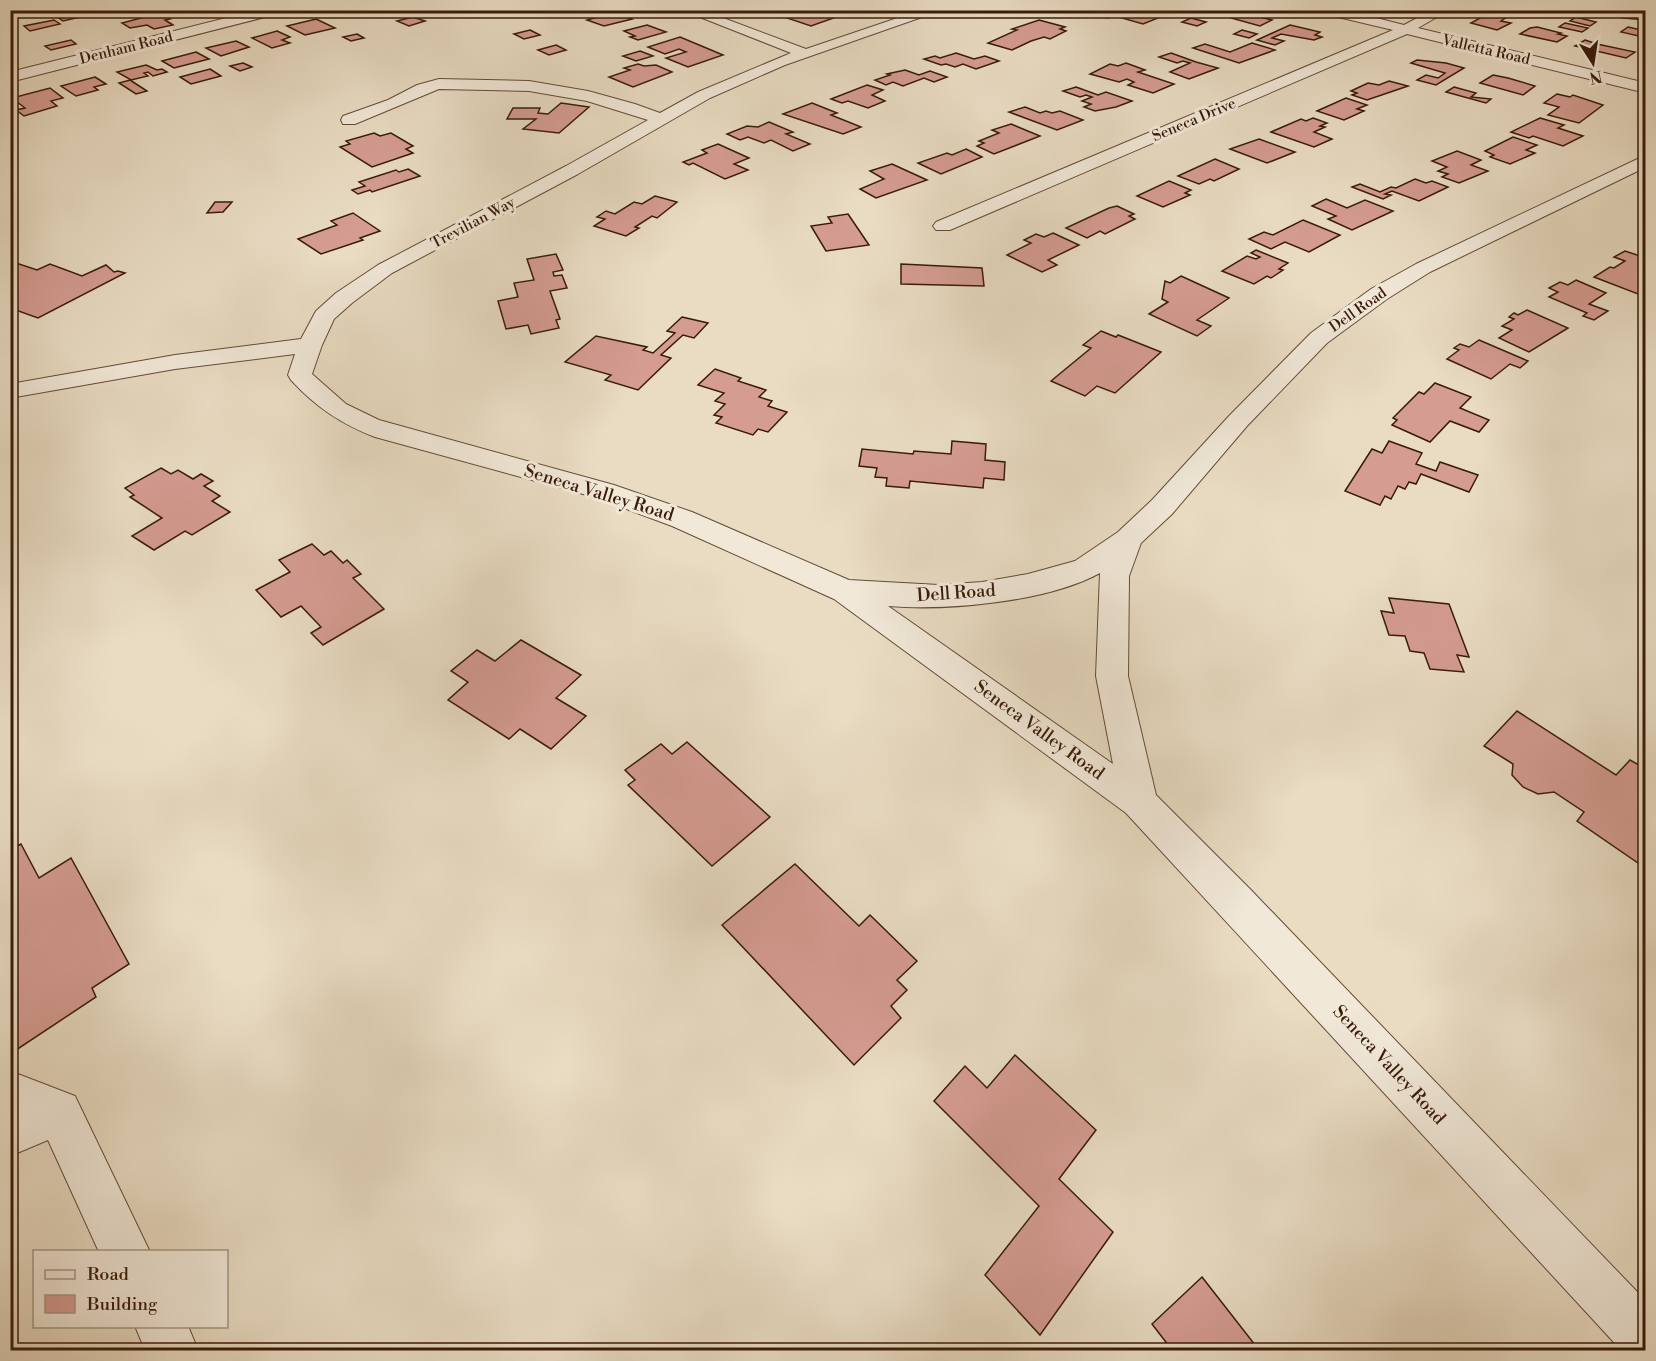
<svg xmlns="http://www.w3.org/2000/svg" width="1656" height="1361" font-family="'Libre Bodoni',serif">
<rect width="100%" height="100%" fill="#e9dcc3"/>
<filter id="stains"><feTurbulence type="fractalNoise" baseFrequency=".00333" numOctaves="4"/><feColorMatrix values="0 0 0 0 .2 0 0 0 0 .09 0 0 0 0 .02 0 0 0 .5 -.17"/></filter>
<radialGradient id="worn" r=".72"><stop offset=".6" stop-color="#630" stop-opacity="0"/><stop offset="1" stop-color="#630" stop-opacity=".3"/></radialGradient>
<g fill="#d59c92" stroke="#391b08" stroke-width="1.5">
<path d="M388,10L364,15L354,11L357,10Z"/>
<path d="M814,10H856L811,26L784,17Z"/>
<path d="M1064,10H1118L1108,18Z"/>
<path d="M1492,10H1512L1516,11L1501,21L1511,23L1497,30L1471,23L1482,17L1479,15Z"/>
<path d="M1625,10L1646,13V20L1623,18L1626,16L1619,15Z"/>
<path d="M78,11L85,16L63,21L56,16Z"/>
<path d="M1236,11L1272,20L1260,26L1231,18L1234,17L1228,15Z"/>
<path d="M615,12L632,19L604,26L587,20Z"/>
<path d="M160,13L170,19L165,20L173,25L154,29L147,25L130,28L122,23Z"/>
<path d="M1137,13L1158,18L1143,24L1122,18Z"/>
<path d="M413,17L425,21L409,26L397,21Z"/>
<path d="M1576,17L1596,22L1590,26L1570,21Z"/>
<path d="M1191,18L1206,22L1197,26L1182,22Z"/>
<path d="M316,19L335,28L305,35L287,26Z"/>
<path d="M54,20L60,24L30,31L24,26Z"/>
<path d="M1039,20L1065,27L1060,29L1066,31L1050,39L1044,37L1031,41L1012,50L988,43L1017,30L1012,29Z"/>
<path d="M1565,23L1588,28L1582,32L1559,27Z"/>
<path d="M647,25L666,32L638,40L630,37L635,36L624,31Z"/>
<path d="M1290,25L1320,32L1315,35L1322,37L1314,40L1281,34L1272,38L1284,41L1275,45L1257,40Z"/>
<path d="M1537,27L1561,33L1558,34L1567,36L1557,42L1520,34L1530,28Z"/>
<path d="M1628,27L1646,31V35L1643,37L1621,32Z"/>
<path d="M530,30L540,35L524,39L514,34Z"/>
<path d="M1242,30L1257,34L1249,38L1234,34Z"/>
<path d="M277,31L290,37L282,40L290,43L272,48L252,38Z"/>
<path d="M357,34L364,38L351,41L343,37Z"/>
<path d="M680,37L723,55L688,67L666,58L686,52L679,49L665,54L648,47Z"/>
<path d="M71,40L76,44L51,50L45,46Z"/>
<path d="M1585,40L1597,44L1635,52L1626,58L1575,46Z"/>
<path d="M236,41L249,47L221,56L206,48Z"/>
<path d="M1252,43L1275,50L1239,63L1193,48L1205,44L1230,52Z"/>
<path d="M556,45L566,50L549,55L538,50Z"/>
<path d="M640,51L653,56L636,61L623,56Z"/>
<path d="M196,52L209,59L174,68L162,61Z"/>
<path d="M956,53L974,59L985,56L999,61L976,69L963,64L955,67L946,64L941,65L924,59L935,56L940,58Z"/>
<path d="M1171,53L1196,62L1218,68L1189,79L1170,72L1190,63L1183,61L1177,63L1159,57Z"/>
<path d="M1417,60L1446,63L1464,68L1436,85L1417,80L1426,75L1438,78L1445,73L1411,63Z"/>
<path d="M243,63L252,67L240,71L230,66Z"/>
<path d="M1126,63L1145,70L1138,72L1174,84L1153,93L1128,85L1134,82L1127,79L1119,82L1090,74L1110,64L1118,66Z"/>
<path d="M638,64L644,66L656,65L672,72L633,87L609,77L630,70L624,68Z"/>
<path d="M146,65L157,70L162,69L167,72L153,76L148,72L144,73L148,76L131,80L117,72Z"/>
<path d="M210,69L221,76L191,84L180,77Z"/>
<path d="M905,70L919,75L930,71L947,77L934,82L924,78L903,86L893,82L886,85L875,80L890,75L887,74Z"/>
<path d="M1493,75L1508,78L1535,86L1523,95L1480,83Z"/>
<path d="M95,77L106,84L94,87L98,90L76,96L61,86Z"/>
<path d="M130,80L147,91L136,94L119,83Z"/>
<path d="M1389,81L1408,86L1367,100L1352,95L1357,93L1351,91L1368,83L1379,85Z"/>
<path d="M867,85L883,90L872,95L885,101L868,108L848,101L842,103L831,99Z"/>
<path d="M1076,87L1098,95L1106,92L1132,101L1116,107L1095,111L1084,107L1091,104L1082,101L1092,97L1086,95L1080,97L1063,91Z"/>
<path d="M1454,87L1476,93L1471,97L1491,99L1486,103L1446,92Z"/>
<path d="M50,88L63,98L51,101L57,106L24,116L16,110L25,108L12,98Z"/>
<path d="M1557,94L1570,97L1573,95L1603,105L1579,123L1548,115L1559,107L1544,103Z"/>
<path d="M1346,98L1367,105L1357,109L1364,111L1344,120L1317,111Z"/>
<path d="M561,103L589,107L559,133L523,129L536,119H507L513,108H540L538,113L548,114Z"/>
<path d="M812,103L837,113L831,115L861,127L843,134L783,114Z"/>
<path d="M1025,107L1040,113L1046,111L1052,113L1060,111L1083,120L1057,130L1009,112Z"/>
<path d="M1313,118L1327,123L1320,126L1325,127L1314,132L1332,139L1314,147L1271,132L1301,119L1306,121Z"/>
<path d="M1540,118L1564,125L1558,128L1583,136L1563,146L1533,136L1529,138L1511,132Z"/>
<path d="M769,122L793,132L786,134L810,144L793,151L771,140L764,143L748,137L740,140L727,134L747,126L758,127Z"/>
<path d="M1011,124L1040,136L994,154L977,146L984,143L979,141L999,133L992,130Z"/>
<path d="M374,133L380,136L391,133L413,146L406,149L413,153L372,167L340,147L350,144L346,141Z"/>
<path d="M1513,137L1537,145L1526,150L1535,153L1510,164L1490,157L1494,155L1485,151Z"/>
<path d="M1259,139L1295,152L1267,163L1230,149Z"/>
<path d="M718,144L749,158L734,164L748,170L725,179L693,163L689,165L683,162L707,153L702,150Z"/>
<path d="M966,149L982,157L941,174L918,163L947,153L952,155Z"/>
<path d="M1457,151L1481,160L1471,165L1488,171L1459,183L1442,177L1448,174L1438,171L1447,167L1432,161Z"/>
<path d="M1215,159L1239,169L1214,181L1210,179L1199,184L1178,176Z"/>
<path d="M892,164L927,180L876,198L860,189L884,179L870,171Z"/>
<path d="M408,169L420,176L372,192L370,190L358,194L352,190L365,186L359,182L396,170L399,172Z"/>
<path d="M1415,179L1426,183L1432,181L1448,187L1419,201L1392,191L1385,194L1391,195L1383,199L1352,187L1360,184L1380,192L1391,187L1396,188Z"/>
<path d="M1169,181L1191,190L1185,193L1190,195L1163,207L1137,196Z"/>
<path d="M655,196L677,202L657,218L652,216L635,227L639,228L626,236L594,226L605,219L597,217L606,211L615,214L634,202L642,204Z"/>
<path d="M1326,199L1347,208L1365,200L1393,211L1352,230L1328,219L1336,216L1312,206Z"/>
<path d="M215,202H232L223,212L207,213Z"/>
<path d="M1117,206L1134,214L1129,216L1135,219L1105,234L1100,231L1087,238L1066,228L1109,208Z"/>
<path d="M353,213L380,231L360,238L363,240L321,254L298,239L337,225L331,221Z"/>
<path d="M848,214L869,245L826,251L811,226L832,223L828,217Z"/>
<path d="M1303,220L1340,235L1309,252L1285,242L1271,249L1249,239L1264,232L1273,235Z"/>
<path d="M1053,233L1079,245L1048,260L1057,265L1042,272L1007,255L1031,243L1024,240L1036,234L1044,237Z"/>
<path d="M1256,250L1288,263L1279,269L1283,270L1271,278L1267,276L1254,284L1222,271L1247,256L1256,259L1260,257L1251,253Z"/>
<path d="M1625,251L1646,258L1644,282L1646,289L1638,294L1594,277L1610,267L1614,268L1625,261L1614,257Z"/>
<path d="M556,254L563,270L553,272L554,276L562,275L567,288L550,291L560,319L556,320L559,328L531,334L528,325L506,329L498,301L518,297L514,283L534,280L527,259Z"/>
<path d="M13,262L37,270L50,264L82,276L106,265L114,272L118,271L125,273L38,318L10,308V263Z"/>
<path d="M901,264L982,268L984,286L901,284Z"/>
<path d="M1181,276L1229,298L1197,320L1211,326L1197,336L1149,314L1168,302L1162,299L1165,281L1170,283Z"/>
<path d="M1576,280L1606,293L1589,304L1608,311L1594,320L1583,316L1587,313L1549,297L1558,292L1549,288L1560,282L1568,285Z"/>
<path d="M1527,310L1568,328L1529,352L1499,338L1512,330L1502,326L1514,319L1509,317L1514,313L1518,315Z"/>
<path d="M682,317L708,323L694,338L683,335L661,355L671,358L638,390L605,380L611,375L565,362L596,336L647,347L643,350L653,353L675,333L667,331Z"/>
<path d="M1101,331L1116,337L1118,335L1161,352L1115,393L1097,386L1085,396L1051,381L1091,348L1083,345Z"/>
<path d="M1479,340L1528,361L1520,368L1510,364L1491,379L1447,359L1459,350L1454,348L1460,344L1469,347Z"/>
<path d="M715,369L741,378L738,381L766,390L759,397L772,401L768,406L787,412L768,432L758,429L753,435L716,423L722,417L714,415L725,404L715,401L724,393L698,385Z"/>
<path d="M1435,383L1471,397L1460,408L1489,420L1479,432L1450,421L1430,442L1392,425L1397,420L1393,418L1419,392L1424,394Z"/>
<path d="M952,441L986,444L985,460L1005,462L1004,480L984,478L983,488L910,481L909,488L886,486L887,478L875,477L877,468L859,466L862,449L913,454L914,451L951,454Z"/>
<path d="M1389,441L1422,453L1416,464L1436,471L1440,462L1478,475L1469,492L1421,474L1416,484L1409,482L1405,489L1398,486L1391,499L1385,496L1380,505L1345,491L1372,449L1382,453Z"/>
<path d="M161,468L171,474L178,470L193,479L201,474L213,481L204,486L220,496L212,501L230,512L192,535L185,531L154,550L132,536L162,518L130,497L134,495L125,488Z"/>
<path d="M312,544L324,555L331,551L343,563L347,560L361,574L353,578L384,609L323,645L311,633L321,627L301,606L281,617L256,590L290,572L279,560Z"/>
<path d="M1389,598L1449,604L1469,657L1457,655L1464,672L1430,669L1424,653L1410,651L1405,636L1389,635L1381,611L1394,613Z"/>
<path d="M521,640L581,675L556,698L586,716L551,749L520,729L509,739L448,700L468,682L451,671L477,650L495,661Z"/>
<path d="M1517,711L1616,775L1630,760L1646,769V860L1641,865L1577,821L1584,812L1554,792L1538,794L1523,787L1512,775L1513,764L1484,746Z"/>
<path d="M687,742L770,817L712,866L628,785L635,780L625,770L661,744L672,754Z"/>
<path d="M21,844L39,878L71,858L129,964L92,988L96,997L10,1054V850Z"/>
<path d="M795,864L859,926L870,915L917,961L897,980L907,990L891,1006L901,1018L854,1065L722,925Z"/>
<path d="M1015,1055L1096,1130L1059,1179L1113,1232L1040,1335L985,1275L1039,1206L934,1101L965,1066L987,1088Z"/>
<path d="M1202,1277L1259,1350H1172L1152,1324Z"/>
</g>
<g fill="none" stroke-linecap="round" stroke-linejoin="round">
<defs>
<g id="minor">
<path d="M258,10H282L281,13L10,82V72Z"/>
<path d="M682,10H702L806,49L921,10H942L785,65L710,98L578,174L392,273L352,303L334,319L322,345L312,374L346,404L379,420L614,485L692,512L849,580L939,585L982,582L1028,574L1075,561L1118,532L1152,500L1229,416L1311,333L1371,289L1416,264L1646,155V167L1430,272L1387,299L1327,343L1247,426L1172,514L1141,543L1129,576L1128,676L1156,795L1250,889L1646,1301V1350H1621L1126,813L834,599L672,526L594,497L375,437C341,424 316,407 291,380L288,375L295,354L175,369L10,398V384L175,355L301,339L316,311L336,293L378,265L566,166L648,120L587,101L529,91L439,89L355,124H343L341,120L343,116L388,100L417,85L439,79L529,81L588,91L635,104L660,113L698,92L791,53ZM1100,573L1096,676L1113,764L888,606C947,611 1047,602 1100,573Z"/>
<path d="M1320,10H1345L1404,25L1432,10H1449L1418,28L1646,83V93L1407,34L950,230H936L933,226L936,222L1393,30L1321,13Z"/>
<path d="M10,1071L75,1096L150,1252H99L48,1140L10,1156Z"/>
<path d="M135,1326H188L198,1350H145Z"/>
</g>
</defs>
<use href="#minor" stroke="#654b37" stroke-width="2"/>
<use href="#minor" fill="#f1e8d8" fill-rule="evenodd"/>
</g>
<g text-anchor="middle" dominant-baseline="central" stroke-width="6" stroke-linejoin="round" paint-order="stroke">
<g font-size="15" fill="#391b08" stroke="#f1e8d8">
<text transform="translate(126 48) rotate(-14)">Denham Road</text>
<text transform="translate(1486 50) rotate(13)">Valletta Road</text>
<text transform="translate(1194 120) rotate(-23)">Seneca Drive</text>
<text transform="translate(473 223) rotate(-28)">Trevilian Way</text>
<text transform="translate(1358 310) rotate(-35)">Dell Road</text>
</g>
<g font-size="18" fill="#391b08" stroke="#f1e8d8">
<text transform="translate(599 493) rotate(17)">Seneca Valley Road</text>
<text transform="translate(956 593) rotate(-4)">Dell Road</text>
<text transform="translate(1039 730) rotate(36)">Seneca Valley Road</text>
<text transform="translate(1389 1065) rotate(47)">Seneca Valley Road</text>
</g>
</g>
<rect width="1656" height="1361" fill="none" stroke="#e9dcc3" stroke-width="36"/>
<rect x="12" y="12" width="1632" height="1337" fill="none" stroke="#391b08" stroke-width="3"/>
<rect x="18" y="18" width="1620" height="1325" fill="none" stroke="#391b08" stroke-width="1.5"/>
<rect x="33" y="1250" width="195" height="78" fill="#f1e8d8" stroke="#a79685" stroke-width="1.5"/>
<rect x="45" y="1270" width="30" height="9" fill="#f1e8d8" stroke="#a79685" stroke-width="1.5"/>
<text x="87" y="1280" font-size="18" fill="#391b08">Road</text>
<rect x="45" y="1295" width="30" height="18" fill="#d59c92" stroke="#a79685" stroke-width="1.5"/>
<text x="87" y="1310" font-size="18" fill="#391b08">Building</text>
<g transform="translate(1593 63) rotate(168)" stroke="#f1e8d8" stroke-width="4.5" paint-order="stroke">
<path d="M0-4.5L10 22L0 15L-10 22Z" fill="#391b08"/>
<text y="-9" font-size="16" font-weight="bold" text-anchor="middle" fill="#391b08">N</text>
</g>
<rect width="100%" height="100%" filter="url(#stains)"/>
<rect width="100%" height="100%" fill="url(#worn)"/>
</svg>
